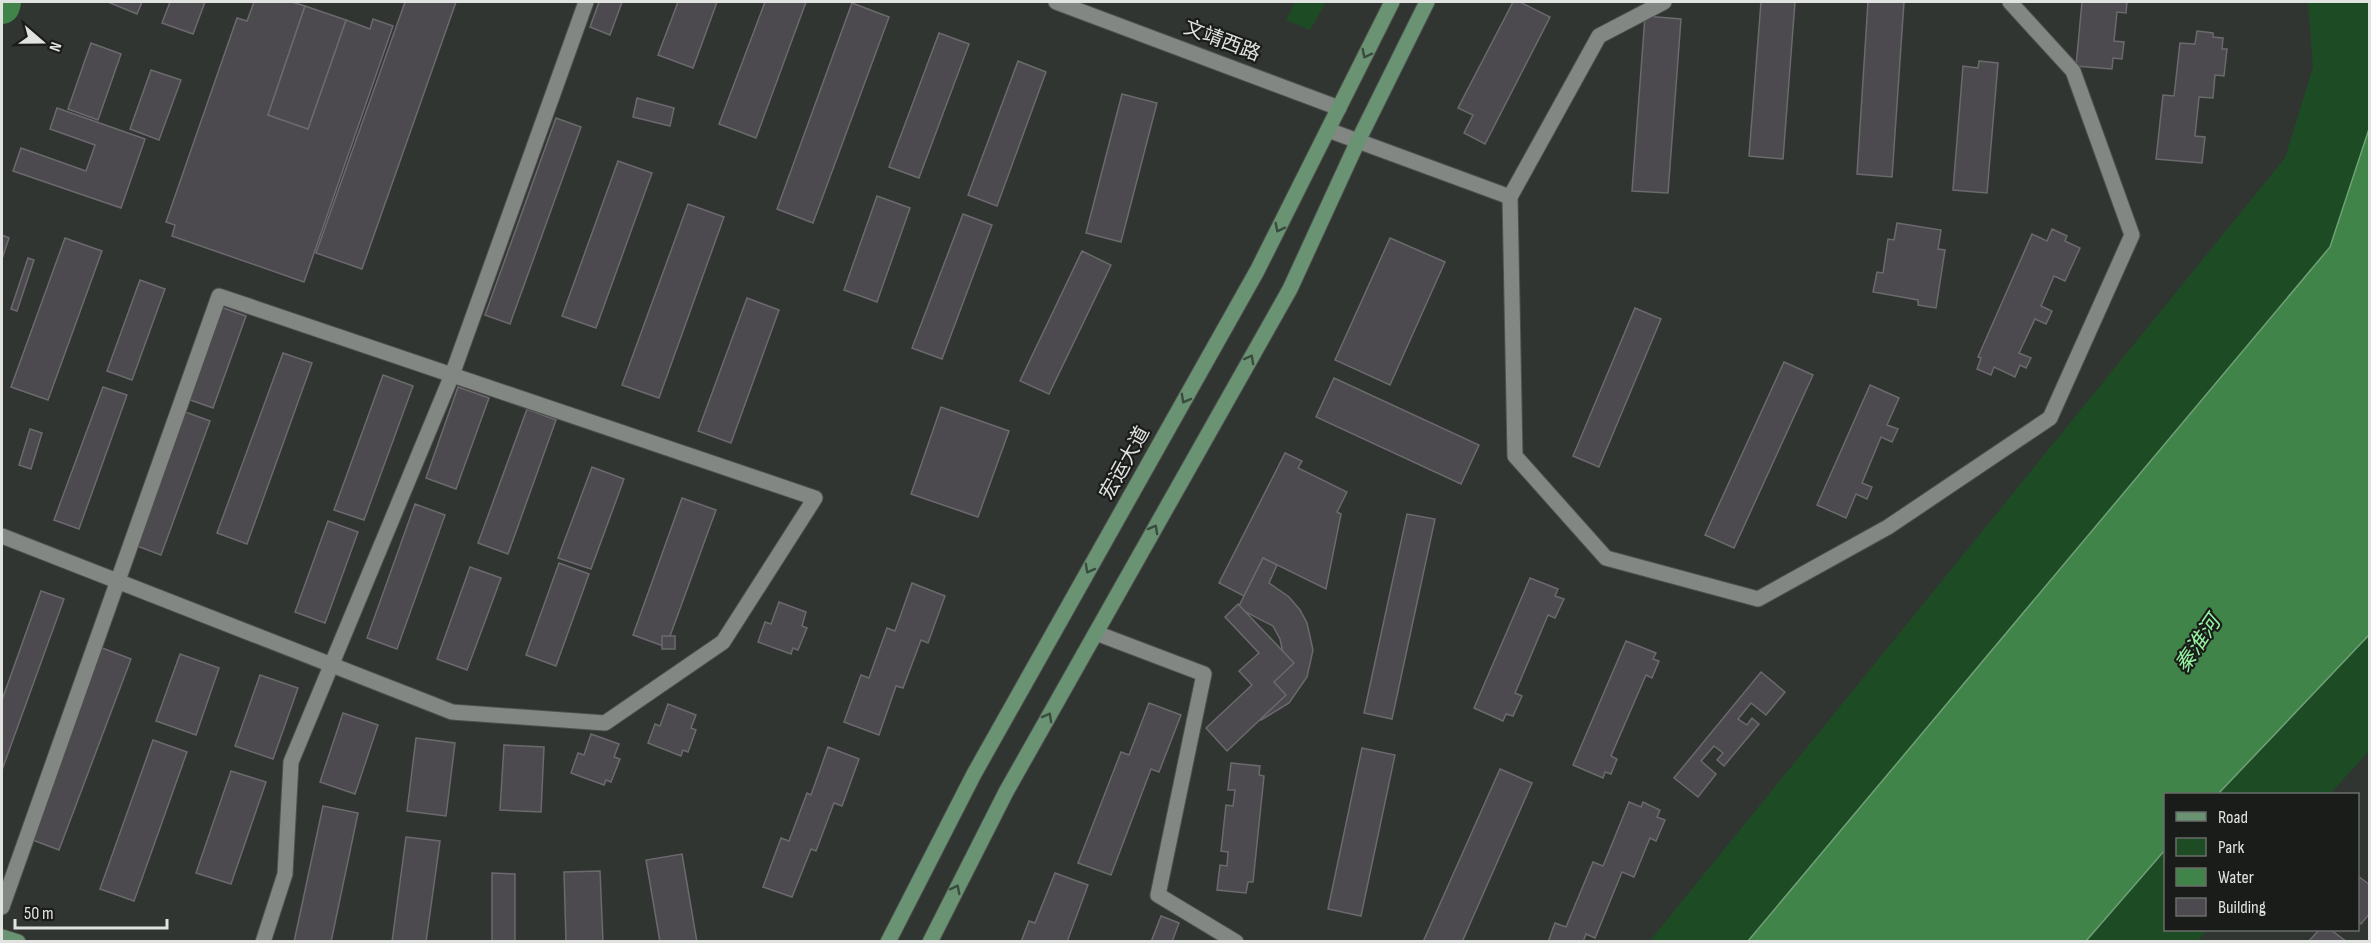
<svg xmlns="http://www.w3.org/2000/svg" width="2371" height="943" font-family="'Sofia Sans Condensed','Noto Sans SC',sans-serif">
<rect width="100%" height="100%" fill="#313531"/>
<g fill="#1d4c24">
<path d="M1295,2H1326L1310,30L1286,20Z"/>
<path d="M2308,2H2369V751L2330,794H2166V930H2208L2197,941L1649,942L2285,158L2313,67Z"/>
</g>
<path fill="#408449" stroke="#70a077" stroke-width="1.5" d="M2369,129V635L2218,794H2166L2165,850L2086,941H1748L2330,247Z"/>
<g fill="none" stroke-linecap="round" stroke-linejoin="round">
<path stroke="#408449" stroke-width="36" d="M2,6L3,2"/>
</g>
<g fill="#4c4a4f" stroke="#6b696d" stroke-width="1.5">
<path d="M108,2H142L137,14Z"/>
<path d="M170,2H205L193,34L162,23Z"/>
<path d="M254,2H292L305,6L268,115L308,129L346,20L370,29L373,19L393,26L304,282L172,236L175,225L166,222L237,18L247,21Z"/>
<path d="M405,2H456L362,269L316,253Z"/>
<path d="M599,2H622L610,35L590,27Z"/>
<path d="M678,2H717L693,68L658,55Z"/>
<path d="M765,2H806L756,138L719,124Z"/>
<path d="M1513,2H1520L1550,17L1485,144L1464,133L1473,115L1458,108Z"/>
<path d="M1761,2H1795L1783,159L1749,156Z"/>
<path d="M1868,2H1904L1892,177L1857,174Z"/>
<path d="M2082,2H2127L2126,13L2117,12L2114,41L2124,42L2122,59L2113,58L2112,69L2076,66Z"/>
<path d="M852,3L889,17L813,223L777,209Z"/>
<path d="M305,6L346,20L308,129L268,115Z"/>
<path d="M1645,16L1681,19L1668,193L1632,191Z"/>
<path d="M2197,31L2213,33V37L2223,38L2222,49H2227L2224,76L2215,75L2213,98L2199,97L2195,136L2205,137L2202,163L2156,159L2163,95L2174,96L2180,43L2195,44Z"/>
<path d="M939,33L969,44L919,178L889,167Z"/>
<path d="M91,43L121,54L98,120L68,109Z"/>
<path d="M1018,61L1046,72L997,206L968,195Z"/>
<path d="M1979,61L1998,63L1987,193L1953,190L1963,66L1978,68Z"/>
<path d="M151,70L181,80L159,140L130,129Z"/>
<path d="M1122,94L1157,103L1121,242L1086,233Z"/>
<path d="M637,98L674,108L670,126L633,117Z"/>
<path d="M57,108L145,139L121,208L13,171L21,148L86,171L95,145L50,129Z"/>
<path d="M556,118L581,127L510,324L485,315Z"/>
<path d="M618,161L652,173L596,328L562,316Z"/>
<path d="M877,196L910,208L877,302L844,290Z"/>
<path d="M688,204L724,217L659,398L622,385Z"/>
<path d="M963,214L992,225L942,359L912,348Z"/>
<path d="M1897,223L1941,230L1938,249L1945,250L1936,308L1918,305V300L1873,292L1877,272L1883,273L1888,239L1894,240Z"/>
<path d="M2052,229L2067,236L2065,241L2080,248L2065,281L2054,276L2041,306L2052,311L2046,324L2035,319L2019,353L2031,358L2026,368L2020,365L2015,377L1994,367L1991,375L1977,369L1981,358L1978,357L2032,234L2047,241Z"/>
<path d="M2,235L9,238L2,259Z"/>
<path d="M65,238L102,251L48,400L11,387Z"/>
<path d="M1390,238L1445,262L1390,385L1335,360Z"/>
<path d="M1082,251L1111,265L1049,394L1020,381Z"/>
<path d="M28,258L34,260L17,311L11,309Z"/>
<path d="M140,280L165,289L132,380L107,371Z"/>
<path d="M747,298L779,310L731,443L698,431Z"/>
<path d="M215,305L246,316L213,408L182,397Z"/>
<path d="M1635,308L1661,319L1599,467L1573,456Z"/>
<path d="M283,353L312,363L247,544L217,533Z"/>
<path d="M1784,362L1813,375L1734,548L1705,535Z"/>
<path d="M383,375L413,386L364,520L334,510Z"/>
<path d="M1334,378L1479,445L1461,484L1316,417Z"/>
<path d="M1870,385L1899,398L1887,425L1898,429L1892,442L1881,437L1862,483L1872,487L1867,499L1856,494L1846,518L1817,505Z"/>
<path d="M103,387L127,395L79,529L54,520Z"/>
<path d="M458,387L489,398L456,489L426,478Z"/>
<path d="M941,407L1009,431L978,517L911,494Z"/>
<path d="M527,409L556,420L508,554L478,543Z"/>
<path d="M180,410L210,421L161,555L132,544Z"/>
<path d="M30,429L42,433L31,469L19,465Z"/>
<path d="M1285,453L1302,461L1298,468L1347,492L1337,512L1341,514L1326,589L1263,558L1244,596L1219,583Z"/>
<path d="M592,467L624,479L591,569L558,558Z"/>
<path d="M682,498L716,510L666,647L633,635Z"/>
<path d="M415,504L445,515L397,649L367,638Z"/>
<path d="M1407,514L1435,519L1392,719L1364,713Z"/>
<path d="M328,521L358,532L325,623L295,612Z"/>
<path d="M1263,558L1277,565L1269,583L1289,597L1300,610L1307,623L1313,650L1307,677L1289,703L1261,720L1236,723L1246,691L1259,687L1274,677L1283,653L1280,639L1273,626L1238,608Z"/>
<path d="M559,563L589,574L556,666L526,655Z"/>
<path d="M470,567L501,578L467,670L437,659Z"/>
<path d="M1530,578L1558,589L1555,596L1564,599L1555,618L1548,615L1515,693L1522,696L1513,716L1506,714L1503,721L1474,708Z"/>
<path d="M912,583L945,596L928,643L921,640L903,688L896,686L879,735L844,722L861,675L869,678L887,628L895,631Z"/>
<path d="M41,591L64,599L2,770V700Z"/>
<path d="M779,602L806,612L802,626L807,628L798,650L793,648L791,654L758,642L765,622L771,624Z"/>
<path d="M1238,604L1294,663L1274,682L1286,695L1227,751L1206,728L1252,685L1239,671L1259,653L1225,617Z"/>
<rect x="662" y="636" width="13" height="13"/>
<path d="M1626,641L1656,653L1653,659L1659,661L1652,678L1646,675L1611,756L1617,759L1611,774L1605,772L1603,778L1573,765Z"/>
<path d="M97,646L131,659L59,850L25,837Z"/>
<path d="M180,654L219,668L196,735L156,721Z"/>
<path d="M1761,672L1785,692L1766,715L1751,703L1738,719L1747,725L1752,718L1759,724L1724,766L1717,760L1723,753L1714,746L1701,761L1716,774L1698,797L1674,778Z"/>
<path d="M260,675L298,688L273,759L235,746Z"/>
<path d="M1149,703L1181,715L1159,772L1151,769L1111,875L1078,863L1121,752L1129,755Z"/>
<path d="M668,704L696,715L691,728L696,730L688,752L683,750L681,756L648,743L655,724L660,726Z"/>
<path d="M343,713L378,725L355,794L320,782Z"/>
<path d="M591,734L619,744L614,757L620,759L611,782L606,780L604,785L571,773L578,753L584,755Z"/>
<path d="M416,738L455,743L446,816L407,811Z"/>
<path d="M153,740L187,752L134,901L100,889Z"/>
<path d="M504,745L544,747L541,812L500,810Z"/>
<path d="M828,747L859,759L842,806L834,803L816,851L811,849L792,897L763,887L781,838L789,841L807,793L811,795Z"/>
<path d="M1362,748L1395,755L1361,916L1328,909Z"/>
<path d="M1231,763L1260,766L1259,775L1264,776L1253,882H1248L1246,893L1217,890L1220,865L1227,866L1228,852L1221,851L1226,805L1233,806L1235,790H1228Z"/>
<path d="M1500,769L1532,783L1462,942H1423Z"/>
<path d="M231,771L266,782L231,884L196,873Z"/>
<path d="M1629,802L1641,807L1643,802L1660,810L1657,817L1665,820L1656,841L1650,838L1634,877L1622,872L1595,938L1586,934L1583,942H1548L1555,923L1566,927L1593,862L1603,866Z"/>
<path d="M323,806L358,813L331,942H294Z"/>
<path d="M406,837L440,841L426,942H392Z"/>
<path d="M682,854L697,942H660L646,860Z"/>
<path d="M600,871L603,942H566L564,872Z"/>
<path d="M492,873L515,874V942H492Z"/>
<path d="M1055,873L1088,885L1067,942H1021L1029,921L1035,923Z"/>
<path d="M2358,876L2370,885V913L2361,924L2358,921Z"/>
<path d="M1161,916L1179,923L1172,942H1151Z"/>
<path d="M2319,930H2331L2347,942H2308Z"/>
</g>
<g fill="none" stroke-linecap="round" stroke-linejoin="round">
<defs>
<g id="street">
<path d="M1056,2L1339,108"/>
<path d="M1664,2L1599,36L1510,197L1515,456L1606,558L1758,599L1888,527L2050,418L2132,235L2073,71L2010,2"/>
<path d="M1328,130L1510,197"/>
<path d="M2,536L452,712L605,723L723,642L815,498L219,296L2,907"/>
<path d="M1096,633L1204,674L1158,895L1236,942"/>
<path d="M263,942L285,874L291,762L452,375L586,2"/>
</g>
<g id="secondary">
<path d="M2,937L18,942"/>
<path d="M888,942L974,774L1257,271L1392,2"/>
<path d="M930,942L1006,792L1290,289L1358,141L1427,2"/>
</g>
</defs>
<use href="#street" stroke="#4d504d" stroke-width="17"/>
<use href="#secondary" stroke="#4d504d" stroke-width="17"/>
<use href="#street" stroke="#838783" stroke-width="15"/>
<use href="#secondary" stroke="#6a9373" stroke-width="15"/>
</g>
<defs><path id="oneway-chevron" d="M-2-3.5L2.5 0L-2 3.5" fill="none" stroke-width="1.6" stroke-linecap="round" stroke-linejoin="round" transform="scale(1.5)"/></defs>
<g stroke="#3a4c3e">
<use href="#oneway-chevron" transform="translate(1366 54) rotate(117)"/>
<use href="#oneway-chevron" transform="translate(1279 228) rotate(117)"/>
<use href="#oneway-chevron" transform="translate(1250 359) rotate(-61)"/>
<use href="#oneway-chevron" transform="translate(1185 399) rotate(119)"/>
<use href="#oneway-chevron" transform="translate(1154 529) rotate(-61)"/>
<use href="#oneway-chevron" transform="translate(1089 569) rotate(119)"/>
<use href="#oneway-chevron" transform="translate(1048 717) rotate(-61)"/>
<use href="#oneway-chevron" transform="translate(956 889) rotate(-63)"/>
</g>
<g text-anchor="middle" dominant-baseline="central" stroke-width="4.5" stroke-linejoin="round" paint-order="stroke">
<g font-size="20" fill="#e1e3e1" stroke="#1a1c1a">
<text transform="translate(1222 41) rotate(21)">文靖西路</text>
<text transform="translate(1125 463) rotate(-61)">宏运大道</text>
</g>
<g font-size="21" font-style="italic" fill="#97f4a2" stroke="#1a1c1a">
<text transform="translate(2198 644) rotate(-56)">秦淮河</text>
</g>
</g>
<rect width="2371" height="943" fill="none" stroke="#e1e3e1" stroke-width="6"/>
<rect x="2164" y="793" width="195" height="138" fill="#1a1c1a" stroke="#6a6c6a" stroke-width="1.5"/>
<rect x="2176" y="812" width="30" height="9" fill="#6a9373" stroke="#6a6c6a" stroke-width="1.5"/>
<text x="2218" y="823" font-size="18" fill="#e1e3e1">Road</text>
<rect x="2176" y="838" width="30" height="18" fill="#1d4c24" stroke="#6a6c6a" stroke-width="1.5"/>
<text x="2218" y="853" font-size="18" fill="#e1e3e1">Park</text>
<rect x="2176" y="868" width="30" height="18" fill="#408449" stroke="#6a6c6a" stroke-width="1.5"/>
<text x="2218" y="883" font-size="18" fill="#e1e3e1">Water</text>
<rect x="2176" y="898" width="30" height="18" fill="#4c4a4f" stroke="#6a6c6a" stroke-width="1.5"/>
<text x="2218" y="913" font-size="18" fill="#e1e3e1">Building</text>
<g transform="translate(42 42) rotate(110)" stroke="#1a1c1a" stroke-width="4.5" paint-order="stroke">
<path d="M0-4.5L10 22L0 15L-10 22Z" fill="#e1e3e1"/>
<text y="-9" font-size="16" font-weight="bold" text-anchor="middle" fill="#e1e3e1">N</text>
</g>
<path d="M15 919v9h152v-9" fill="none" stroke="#e1e3e1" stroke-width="3"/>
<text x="24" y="919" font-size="18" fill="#e1e3e1" stroke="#1a1c1a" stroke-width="4.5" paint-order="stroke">50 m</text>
</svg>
